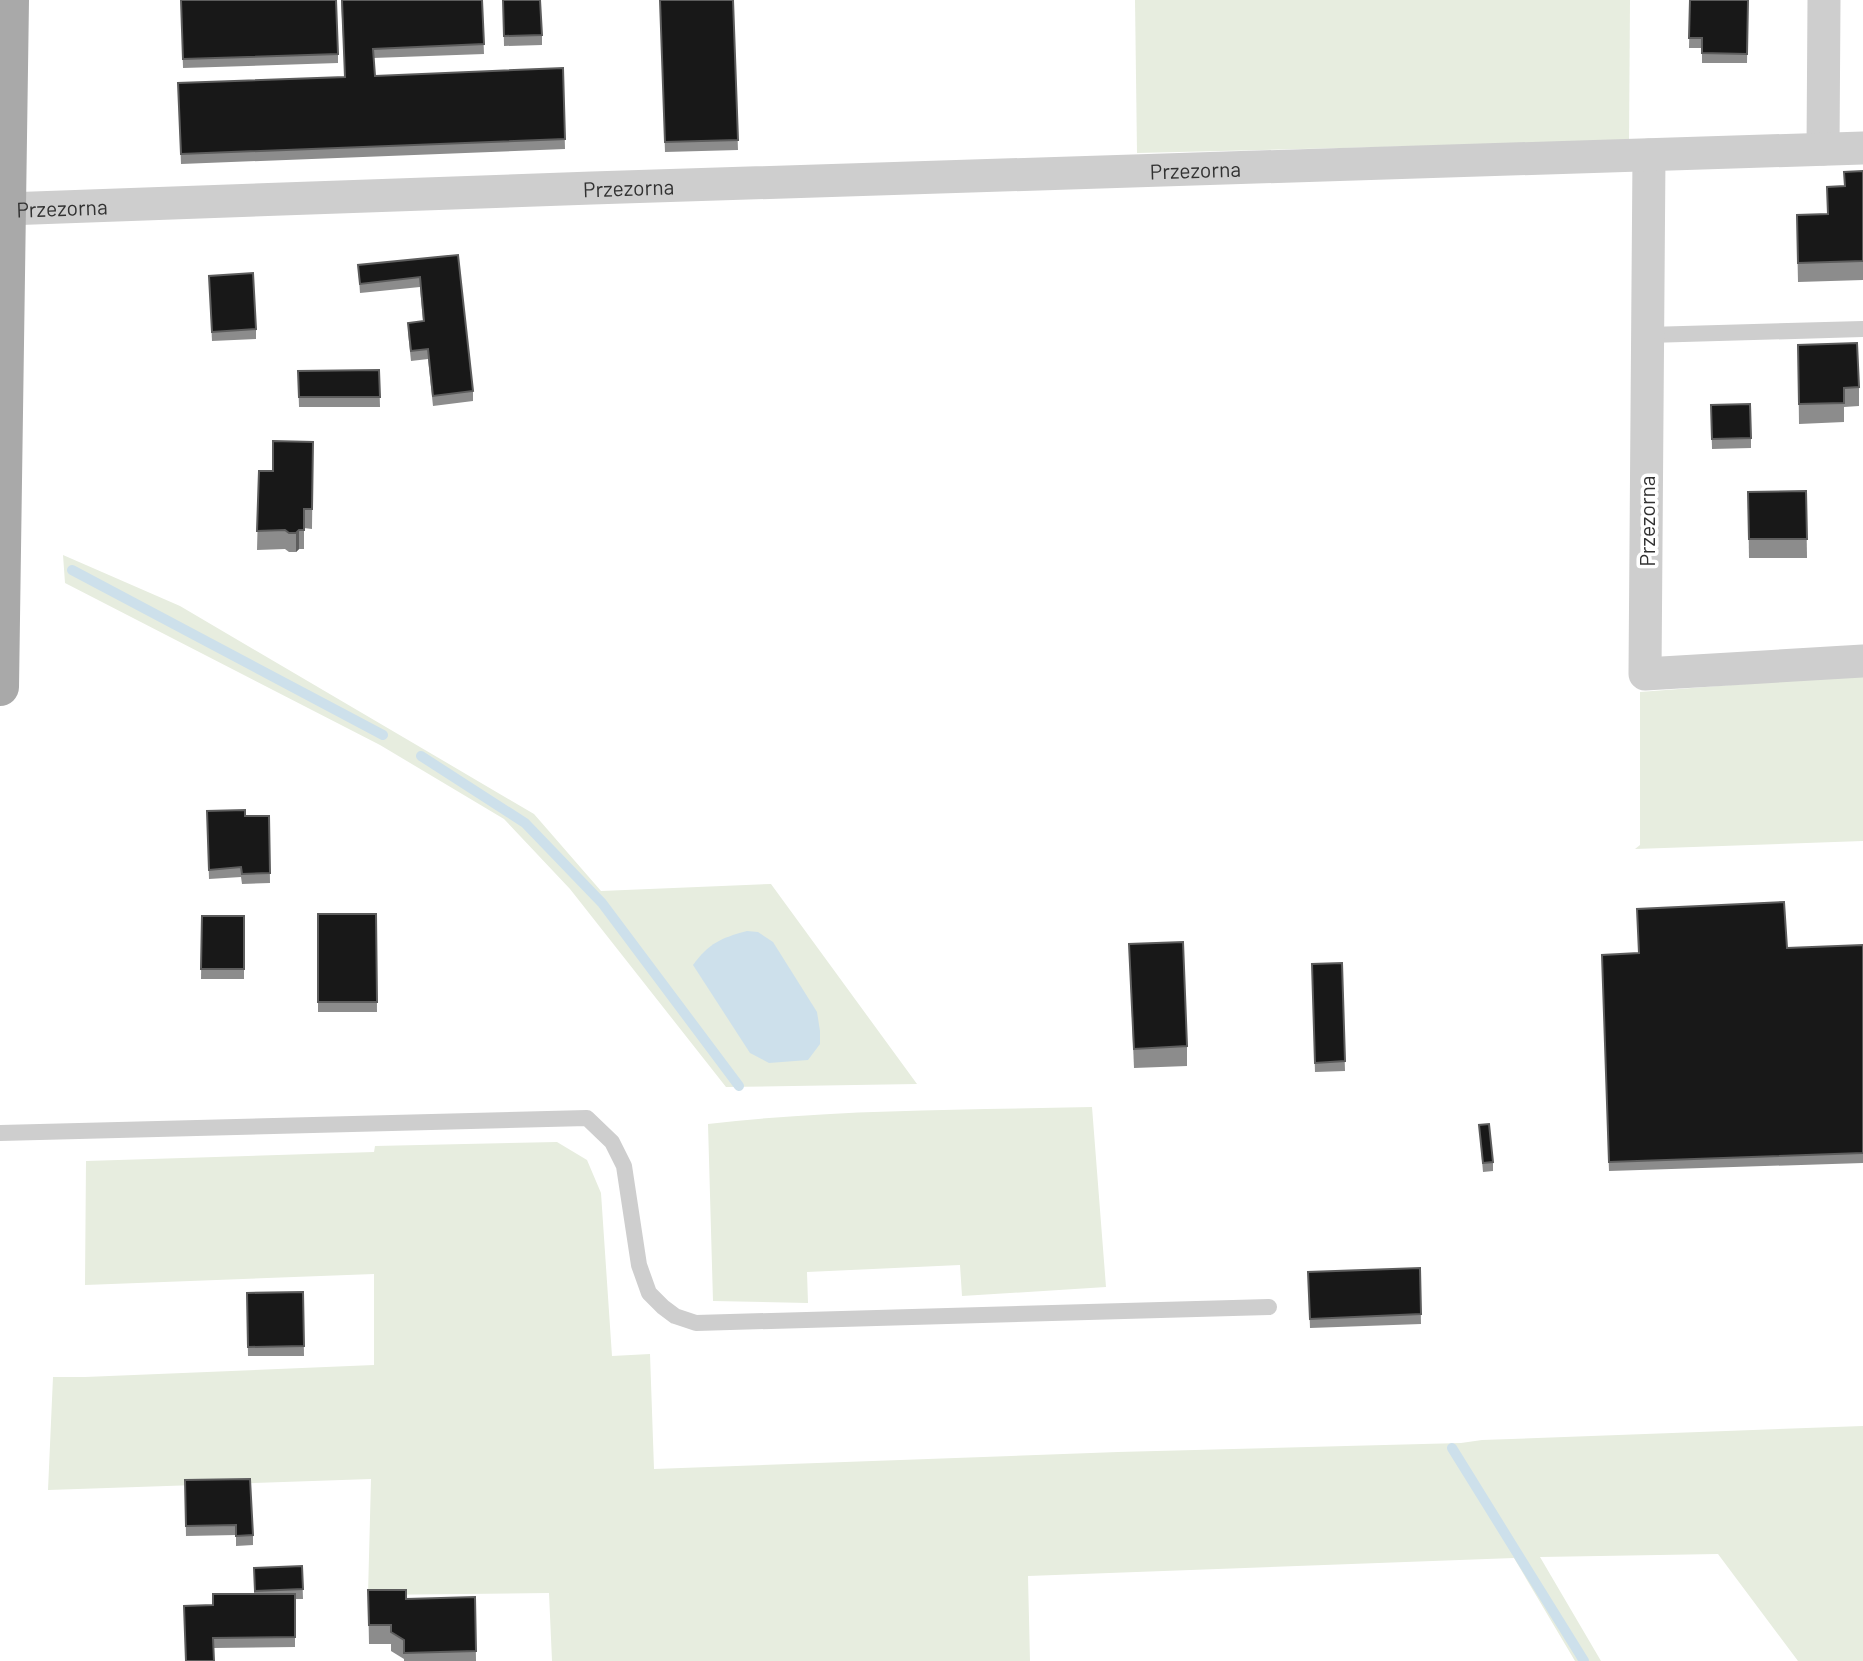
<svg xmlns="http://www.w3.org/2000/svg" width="1863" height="1661" font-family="Barlow,sans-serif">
<rect width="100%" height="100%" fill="#fff"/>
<g fill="#e7eddf">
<path d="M1135,0H1630L1629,141L1137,153Z"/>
<path d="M63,555L180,606L534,814L601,891L771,884L917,1084L726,1087L570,889L504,819L380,745L65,583Z"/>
<path d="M1863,675V841L1635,849L1640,845V692Z"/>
<path d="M1092,1107L1106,1287L962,1296L960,1265L807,1272L808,1303L713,1301L708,1124C836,1109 964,1110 1092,1107Z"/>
<path d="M557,1142L587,1160L601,1193L612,1356L650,1354L654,1469L1118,1452L1461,1443L1482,1440L1863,1426V1661H1798L1718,1554L1540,1557L1601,1661H1575L1514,1558L1028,1576L1030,1661H552L549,1593L368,1595L371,1479L48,1490L53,1377H85L374,1365V1274L85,1285L86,1161L374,1152L375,1146Z"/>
</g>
<path fill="#cde0eb" d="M747,931L758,932L773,942L817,1012L820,1031V1044L808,1060L769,1063L750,1053L693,965C709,943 721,938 747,931Z"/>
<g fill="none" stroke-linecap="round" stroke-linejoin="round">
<g stroke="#cde0eb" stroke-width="10">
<path d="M72,570L383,735"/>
<path d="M421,756L525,823L602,903L739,1086"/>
<path d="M1452,1448L1584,1661"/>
</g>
<g stroke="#cecece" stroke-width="16">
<path d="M1648,335L1863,329"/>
<path d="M0,1133L587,1118L612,1142L624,1166L639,1265L649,1293L663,1307L675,1316L696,1323L1269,1307"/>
</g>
<g stroke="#cecece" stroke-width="33">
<path d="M1823,149L1824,0"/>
<path d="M1649,155L1645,674L1863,661"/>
<path id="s1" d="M6,209L592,188L1863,148"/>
</g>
<path stroke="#a9a9a9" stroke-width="38" d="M0,687L10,0"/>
</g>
<g fill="#8c8c8c">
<path d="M181,0L338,54V63L183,68Z"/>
<path d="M341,0H482L484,54L373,58L375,76L563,68L565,149L181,164L178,83L345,77Z"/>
<path d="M503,0L542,35V45L504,46Z"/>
<path d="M660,0H733L738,150L665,152Z"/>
<path d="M1690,0H1748L1747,63H1702V48H1689Z"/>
<path d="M1863,171V280L1798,282L1797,234L1828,214L1844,186Z"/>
<path d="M458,255L473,391V401L433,406L428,359L411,361L408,332V323L423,321L420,287L360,293L358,265Z"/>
<path d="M209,276L256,329V339L212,341Z"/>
<path d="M1798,345L1859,387V406L1844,407V422L1799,424Z"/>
<path d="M379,370L380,407H299L298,371Z"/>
<path d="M1711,405L1751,438V448L1712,449Z"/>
<path d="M313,442L312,529L304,528V549H299L296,552H289L285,549L257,550L259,471H273Z"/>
<path d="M1806,491L1807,558H1749L1748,492Z"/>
<path d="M207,811L245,816H269L270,883L242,884L241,877L209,879Z"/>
<path d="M318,914H376L377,1012H318Z"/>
<path d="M202,916H244V979H201Z"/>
<path d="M1129,944L1187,1046V1066L1134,1068Z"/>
<path d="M1863,945V1163L1609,1171L1602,955Z"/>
<path d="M1342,963L1345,1071L1315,1072L1312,964Z"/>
<path d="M1479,1125L1493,1162V1171L1483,1172Z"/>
<path d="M1420,1268L1421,1324L1310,1328L1308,1272Z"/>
<path d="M303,1292L304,1356H248L247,1293Z"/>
<path d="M185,1480L253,1535V1545L236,1546V1535L186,1536Z"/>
<path d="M302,1566L303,1599H295V1647L213,1648V1605L254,1594V1568Z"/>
<path d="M368,1590L406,1599L475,1597L476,1661H404V1659L391,1651V1644H369Z"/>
</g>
<path fill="#5d5d5d" d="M299,530V549L296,552V533Z"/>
<g fill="#181818" stroke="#5d5d5d" stroke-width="2">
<path d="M181,0H336L338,54L183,59Z"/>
<path d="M342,0H482L484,44L373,49L375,76L563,68L565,139L181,154L178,83L345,77Z"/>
<path d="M503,0H540L542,35L504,36Z"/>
<path d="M660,0H733L738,140L665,142Z"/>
<path d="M1690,0H1748L1747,54L1702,53V38H1689Z"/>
<path d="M1863,171V261L1798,263L1797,215L1828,214L1827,187L1845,186L1844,172Z"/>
<path d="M458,255L473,391L433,396L428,349L411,351L408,323L424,321L420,277L360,284L358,265Z"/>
<path d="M253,273L256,329L212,332L209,276Z"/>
<path d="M1857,343L1859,387L1844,388V403L1799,404L1798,345Z"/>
<path d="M379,370L380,397H299L298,371Z"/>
<path d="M1750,404L1751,438L1712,439L1711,405Z"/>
<path d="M273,441L313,442L312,509H304V530H299L296,533H289L285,530L257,531L259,471H273Z"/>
<path d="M1806,491L1807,539H1749L1748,492Z"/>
<path d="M245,810V816H269L270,873L242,874L241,867L209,870L207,811Z"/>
<path d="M1784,902L1787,948L1863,945V1153L1609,1162L1602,955L1639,953L1637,909Z"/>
<path d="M318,914H376L377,1002H318Z"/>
<path d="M202,916H244V969H201Z"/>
<path d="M1183,942L1187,1046L1134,1049L1129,944Z"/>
<path d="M1342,963L1345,1061L1315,1063L1312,964Z"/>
<path d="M1489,1124L1493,1162L1483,1163L1479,1125Z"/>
<path d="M1420,1268L1421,1314L1310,1319L1308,1272Z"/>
<path d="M303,1292L304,1346L248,1347L247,1293Z"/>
<path d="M250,1479L253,1535L236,1536V1525L186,1526L185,1480Z"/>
<path d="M302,1566L303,1589L255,1591L254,1568Z"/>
<path d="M368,1590H406V1599L475,1597L476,1651L404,1653V1640L391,1632V1625H369Z"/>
<path d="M213,1594H295V1637L213,1638L214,1661H186L184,1606L213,1605Z"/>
</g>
<g text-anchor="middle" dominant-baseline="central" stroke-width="7" stroke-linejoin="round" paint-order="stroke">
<g font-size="21" fill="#313131" stroke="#fff">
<text stroke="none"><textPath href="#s1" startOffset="1190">Przezorna</textPath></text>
<text stroke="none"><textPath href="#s1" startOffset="623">Przezorna</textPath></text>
<text stroke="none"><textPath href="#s1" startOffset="56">Przezorna</textPath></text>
<text transform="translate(1646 521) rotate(-90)">Przezorna</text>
</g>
</g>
</svg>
